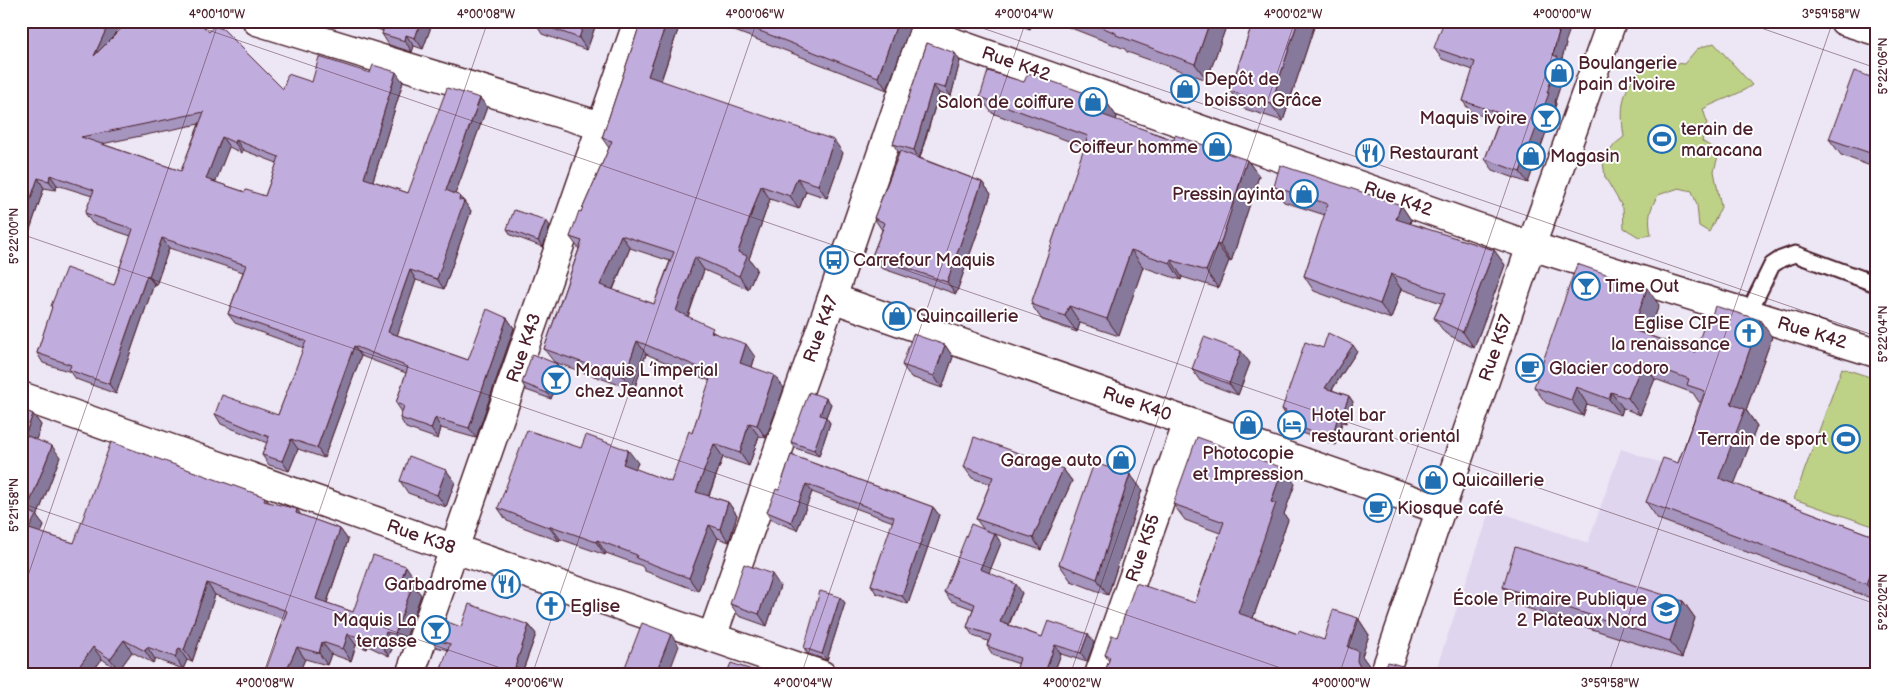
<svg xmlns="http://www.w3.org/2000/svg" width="1897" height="696" font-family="'Balsamiq Sans',sans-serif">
<rect width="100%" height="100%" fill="#ece6f5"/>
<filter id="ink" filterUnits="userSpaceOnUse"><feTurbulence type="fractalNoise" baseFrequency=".02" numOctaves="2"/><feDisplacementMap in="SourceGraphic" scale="10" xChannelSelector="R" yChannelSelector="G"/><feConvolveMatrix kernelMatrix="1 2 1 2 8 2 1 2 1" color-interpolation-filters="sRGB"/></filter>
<g filter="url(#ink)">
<path fill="#dfd5ee" d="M1621,449L1876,538V675H1434L1491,509L1588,543Z"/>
<g fill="#bed287" stroke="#847859">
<path d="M1714,43L1752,85C1737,96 1719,100 1703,109L1707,122L1702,141L1719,152L1714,171L1721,207L1709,232L1699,226L1697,205L1692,191L1679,188L1658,195C1649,210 1648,218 1651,235L1639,237L1624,228L1623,208L1605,177L1603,161L1615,144L1624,137C1619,103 1623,81 1653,61L1684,64L1697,49Z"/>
<path d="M1842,368L1876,379V527L1794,499Z"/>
</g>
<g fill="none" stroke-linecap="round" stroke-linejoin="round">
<defs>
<path id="lane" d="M1748,314L1772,265L1781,259L1795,254L1876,284"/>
<g id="street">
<path d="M257,21L601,126"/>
<path d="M924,32L1531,246L1876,353"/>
<path d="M832,298L1441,510"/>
<path d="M21,396L455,549L822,675"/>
<path d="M712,637L832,298L927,21"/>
<path d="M410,675L638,21"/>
<path d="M1099,675L1188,422"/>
<path d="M1384,675L1531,246L1612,21"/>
</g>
<path id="secondary" d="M1844,21L1876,31"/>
</defs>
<use href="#lane" stroke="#4a1f2b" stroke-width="19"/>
<use href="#street" stroke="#4a1f2b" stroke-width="31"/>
<use href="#secondary" stroke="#4a1f2b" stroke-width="31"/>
<use href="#lane" stroke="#fff" stroke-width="15"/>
<use href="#street" stroke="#fff" stroke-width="28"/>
<use href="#secondary" stroke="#fff" stroke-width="28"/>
</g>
<g fill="#a695be" stroke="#4a1f2b" fill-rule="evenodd">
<path d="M21,21H121L114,36L209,32L283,89L312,82L370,73L403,82L373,181L408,193L480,98L487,107L455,194L460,196L471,211L444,289L416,280L397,335L468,360L507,318L514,328L476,438L441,428L438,439L406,428L400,418L402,412L396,403L406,373L361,356L324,458L298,449L289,471L269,465L262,455L267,443L221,424L215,414L278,415L304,348L235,323L228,314L243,272L169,248L156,285L154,284L116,394L76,379L71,372L43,363L37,353L52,308L51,306L114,285L131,236L92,223L85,213L92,196L57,185L56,190L44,188L21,256ZM199,124L181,171L102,144L121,140ZM229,147L242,153L243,150L277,163L265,196L245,192L215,182Z"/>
<path d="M365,21H433L423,49L414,46L412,52L389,45L382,34L383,31L369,26Z"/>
<path d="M534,21H597L587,50L542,34Z"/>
<path d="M641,21H681L661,81L843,153L827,198L806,191L799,209L770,199L749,259L757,269L748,289L704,270L688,317L755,357L752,367L784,388L766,438L759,436L749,466L723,457L709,496L728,502L737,515L729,542L718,538L698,591L645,571L642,566L606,553L605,555L560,539L559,541L507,521L498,508L581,448L638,463L635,469L671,482L692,433L710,381L646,354L634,390L554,362L544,349L579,249L570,237L609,148L602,138ZM630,248L670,261L654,304L613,290Z"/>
<path d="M709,21H912L887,90Z"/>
<path d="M1009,21H1033L1030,29Z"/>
<path d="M1053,21H1224L1227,24L1207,80L1127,52L1125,49Z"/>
<path d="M1253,21H1316L1283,121L1242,108L1230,91Z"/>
<path d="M927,43L960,61L951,96L939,93L920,158L982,182L991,194L956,294L881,268L872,256L882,230L874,218L899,153L893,144Z"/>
<path d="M1565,43L1566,44L1561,62L1566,68L1555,102L1556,104L1528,183L1493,170L1485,159L1499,121L1470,112L1463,101L1473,70L1442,59L1434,48Z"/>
<path d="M1876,79V168L1841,155L1829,139Z"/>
<path d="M1024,82L1105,100L1117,117L1116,120L1174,140L1247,160L1259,176L1231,262L1229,261L1218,288L1182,277L1181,280L1143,267L1119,336L1080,323L1077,332L1042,320L1031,304L1085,147L992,113L980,97Z"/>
<path d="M1274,187L1401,205L1411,220L1410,224L1494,250L1505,265L1474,348L1445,333L1434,318L1441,303L1401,289L1391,319L1314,291L1304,276L1325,215L1284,202Z"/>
<path d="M550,226L543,247L511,235L507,229Z"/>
<path d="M1659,305L1648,335L1695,352L1709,324L1772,337L1746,410L1757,426L1734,484L1876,537V600L1658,519L1646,502L1678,463L1701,402H1699L1693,393L1655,379L1640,415L1623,408L1621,415L1587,404L1583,416L1546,403L1534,387Z"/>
<path d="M945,345L953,357L942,388L911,377L902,365Z"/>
<path d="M1323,348L1357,351L1332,390L1349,396L1353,402L1346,423L1342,422L1336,445L1287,428L1282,422L1285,414L1282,409Z"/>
<path d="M1250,363L1238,395L1200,381L1192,369Z"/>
<path d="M557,364L561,370L551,399L526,390L522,383Z"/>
<path d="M826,398L831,404L826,417L830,423L819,456L795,448L791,442Z"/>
<path d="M21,409L33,414L41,425L36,439L60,457L37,517L44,526L41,533L74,543L265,497L269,502L301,515L340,529L348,540L327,603L353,612L414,578L412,583L421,595L403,646L394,644L389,656L368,646L367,649L356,645L351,661L331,654L327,665L305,659L298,675L284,619L215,595L192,662L187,660L183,669L155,659L153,663L132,652L119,670L102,659L90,675H21Z"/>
<path d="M791,455L933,507L939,515L908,604L876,593L871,585L893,522L812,492L797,530L772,520L767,512L779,490Z"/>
<path d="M964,467L1063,469L1072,481L1041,550L995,534L1001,543L989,573L1022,593L1009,625L1042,637L1094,643L1087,662L1061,654L1053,675H1015L1019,664L993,655L987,646L988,641L973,636L967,627L973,609L951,601L944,592L984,530L976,519L990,484L972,478Z"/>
<path d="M446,470L455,482L446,507L408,493L400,481Z"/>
<path d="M1130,474L1142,490L1108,595L1071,581L1059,564Z"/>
<path d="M1295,484L1284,514L1288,520L1253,618L1298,634L1324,640L1358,618L1369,635L1362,656L1370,667L1369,673L1375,674L1402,666L1408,675H1104L1109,661L1105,655L1117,637L1195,603L1220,533L1185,520L1173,504Z"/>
<path d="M780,586L767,626L739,616L730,604Z"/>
<path d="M1503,587L1683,601L1695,618L1682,658L1514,604Z"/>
<path d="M840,597L845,603L827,660L808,654L804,648Z"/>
<path d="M529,625L536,634L523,670L533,673L534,675H439L448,650L436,647L430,638L461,627Z"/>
</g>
<g fill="#87799b" stroke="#4a1f2b">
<path d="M110,21H121L101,66L94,56Z"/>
<path d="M421,21H433L423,49L415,38Z"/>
<path d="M585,21H597L587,50L579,38Z"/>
<path d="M667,21H681L658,89L648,76Z"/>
<path d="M898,21H912L887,90L878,77Z"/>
<path d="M1025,21H1033L1030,29Z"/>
<path d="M1210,21H1224L1227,24L1207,80L1195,64Z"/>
<path d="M1298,21H1316L1283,121L1271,104Z"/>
<path d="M1561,21H1573L1565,43L1566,44L1561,62L1566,68L1555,102L1556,104L1528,183L1520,172L1547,93L1553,55L1558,33Z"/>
<path d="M406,35L414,46L412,52L405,41Z"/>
<path d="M955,53L960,61L951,96L945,88Z"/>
<path d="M396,72L403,82L371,187L364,178Z"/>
<path d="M933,85L939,93L919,159L914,150Z"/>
<path d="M480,98L487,107L453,200L446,190Z"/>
<path d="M1105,100L1117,117L1112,131L1100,114Z"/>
<path d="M222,137L229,147L213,189L206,179Z"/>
<path d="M236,140L243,150L242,153L235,143Z"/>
<path d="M834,140L843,153L827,198L818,185Z"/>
<path d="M1247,160L1259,176L1231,262L1220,245Z"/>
<path d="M50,175L57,185L56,190L49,181Z"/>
<path d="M38,178L44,188L21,256V226Z"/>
<path d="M797,178L806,191L799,209L790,196Z"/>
<path d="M982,182L991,194L956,294L947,282Z"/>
<path d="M761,186L770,199L749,259L757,269L748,289L739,276L738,252Z"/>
<path d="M460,196L471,211L444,289L437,279Z"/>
<path d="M1401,205L1411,220L1406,235L1396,219Z"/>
<path d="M546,220L550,226L543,247L538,241Z"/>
<path d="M621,235L630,248L609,298L600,285Z"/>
<path d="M162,238L169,248L156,285L149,276Z"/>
<path d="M1217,244L1229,261L1218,288L1206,271Z"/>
<path d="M1131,250L1143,267L1119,336L1107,319Z"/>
<path d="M1494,250L1505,265L1474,348L1463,332Z"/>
<path d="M695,257L704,270L685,324L676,311Z"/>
<path d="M1171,260L1182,277L1181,280L1170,263Z"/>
<path d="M410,270L416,280L395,342L388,332Z"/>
<path d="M1391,274L1401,289L1391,319L1380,304Z"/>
<path d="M147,275L154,284L116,394L109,384Z"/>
<path d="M1647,288L1659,305L1644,346L1633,330Z"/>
<path d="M1069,306L1080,323L1077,332L1065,316Z"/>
<path d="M507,318L514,328L476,438L469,428Z"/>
<path d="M1760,320L1772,337L1746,410L1757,426L1730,495L1719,478L1731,404Z"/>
<path d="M637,341L646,354L634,390L624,377Z"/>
<path d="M746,344L755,357L749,376L740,363Z"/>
<path d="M945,345L953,357L942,388L934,376Z"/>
<path d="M1353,345L1357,351L1329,394L1325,388Z"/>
<path d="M354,346L361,356L324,458L317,448Z"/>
<path d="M1241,351L1250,363L1238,395L1229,384Z"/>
<path d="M1643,362L1655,379L1640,415L1628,398Z"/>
<path d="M557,364L561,370L551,399L547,393Z"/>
<path d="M774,375L784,388L766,438L757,425Z"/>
<path d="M1576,387L1587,404L1583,416L1571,400Z"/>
<path d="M1611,392L1623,408L1621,415L1609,399Z"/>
<path d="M1349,396L1353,402L1346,423L1341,417Z"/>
<path d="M826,398L831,404L826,417L830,423L819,456L814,450L820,415Z"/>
<path d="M33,414L41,425L34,446L25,435Z"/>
<path d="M1338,416L1342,422L1336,445L1332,438Z"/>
<path d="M435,418L441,428L438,439L431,429Z"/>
<path d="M749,423L759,436L749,466L740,453Z"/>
<path d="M291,439L298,449L289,471L282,461Z"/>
<path d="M714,444L723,457L705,505L696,492Z"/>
<path d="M52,446L60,457L37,517L44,526L37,541L29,529L27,510Z"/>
<path d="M628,450L638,463L632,477L623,464Z"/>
<path d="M1283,468L1295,484L1284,514L1288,520L1249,629L1238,613L1271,502Z"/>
<path d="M1063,469L1072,481L1041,550L1033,538Z"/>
<path d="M446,470L455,482L446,507L437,495Z"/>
<path d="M1130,474L1142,490L1108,595L1097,579Z"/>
<path d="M806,484L812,492L797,530L791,522Z"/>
<path d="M728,502L737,515L729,542L720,529Z"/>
<path d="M933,507L939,515L908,604L902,596Z"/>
<path d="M297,509L305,521L296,513Z"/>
<path d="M709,525L718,538L698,591L689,578Z"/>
<path d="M551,526L560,539L559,541L550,528Z"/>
<path d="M340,529L348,540L324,611L316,599Z"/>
<path d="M995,534L1001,543L987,578L980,569Z"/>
<path d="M597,540L606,553L605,555L596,542Z"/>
<path d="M1876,558V597L1866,584Z"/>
<path d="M406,566L414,578L410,591L401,580Z"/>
<path d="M772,574L780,586L767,626L759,614Z"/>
<path d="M207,583L215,595L192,662L184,650Z"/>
<path d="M413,584L421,595L403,646L395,634Z"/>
<path d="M1016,584L1022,593L1006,630L1000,622Z"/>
<path d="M840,597L845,603L827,660L822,654Z"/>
<path d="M1683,601L1695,618L1682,658L1670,641Z"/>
<path d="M1358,618L1369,635L1362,656L1370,667L1369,675L1361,669L1348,647Z"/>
<path d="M529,625L536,634L521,675L515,667Z"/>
<path d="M386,632L394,644L389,656L381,645Z"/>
<path d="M348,634L356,645L351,661L343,649Z"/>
<path d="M671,634L679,646L668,675H655Z"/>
<path d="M1088,634L1094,643L1087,662L1081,653Z"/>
<path d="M359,635L368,646L367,649L358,637Z"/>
<path d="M124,640L132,652L119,670L110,659Z"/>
<path d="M322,642L331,654L327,665L319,653Z"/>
<path d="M1055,645L1061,654L1053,675H1044Z"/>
<path d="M93,647L102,659L90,675H73Z"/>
<path d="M147,647L155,659L153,663L145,651Z"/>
<path d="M297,647L305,659L298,675H284Z"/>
<path d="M179,648L187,660L183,669L175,657Z"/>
<path d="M1402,666L1408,675H1399Z"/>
</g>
<g fill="#c1addd" stroke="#4a1f2b" fill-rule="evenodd">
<path d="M21,21H110L94,56L129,21H198L209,32L214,26L223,29L283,89L288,74L312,82L319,57L370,73L373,65L396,72L364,178L408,193L447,88L480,98L446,190L460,196L459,200L464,201L437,279L410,270L388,332L468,360L487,309L507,318L469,428L435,418L431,429L400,418L404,406L396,403L408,367L354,346L317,448L291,439L282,461L262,455L269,437L215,414L222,395L278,415L306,341L228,314L246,265L162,238L149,276L147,275L109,384L69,370L71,365L37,353L52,307L51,306L66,268L114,285L133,229L85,213L94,190L50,175L49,181L38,178L21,226ZM204,112L181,171L81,137ZM222,137L235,143L236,140L279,157L265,196L246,190L245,192L206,179Z"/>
<path d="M378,21H421L415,38L406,35L405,41L382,34L385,24Z"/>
<path d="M534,21H585L579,38L534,22Z"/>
<path d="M641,21H667L648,76L834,140L818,185L797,178L790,196L761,186L738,252L747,256L739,276L695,257L676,311L713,328L711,332L746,344L740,363L774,375L757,425L749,423L740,453L714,444L696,492L728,502L720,529L709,525L689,578L636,558L637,555L597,540L596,542L551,526L550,528L498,508L527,430L581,448L586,435L628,450L623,464L671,482L689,431L692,433L712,373L637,341L624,377L544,349L582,241L570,237L579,211L581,212L612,141L602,138ZM621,235L674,252L654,304L600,285Z"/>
<path d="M734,21H898L878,77Z"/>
<path d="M1086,21H1210L1195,64L1116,35V33Z"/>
<path d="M1253,21H1298L1271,104L1230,91Z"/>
<path d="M1444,21H1561L1558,33H1559L1553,55L1558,57L1547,93H1549L1520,172L1485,159L1502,114L1463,101L1475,62L1434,48Z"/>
<path d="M927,43L955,53L945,88L933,85L914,150L893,144Z"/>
<path d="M988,71L1024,82L1028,73L1105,100L1100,114L1174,140L1175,135L1247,160L1220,245L1217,244L1206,271L1171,260L1170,263L1131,250L1107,319L1069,306L1065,316L1031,304L1088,136L980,97Z"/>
<path d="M1854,71L1876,79V155L1829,139Z"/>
<path d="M900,151L982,182L947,282L872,256L885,223L874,218Z"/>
<path d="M1280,165L1401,205L1396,219L1494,250L1463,332L1434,318L1446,293L1391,274L1380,304L1304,276L1328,204L1274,187Z"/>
<path d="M514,210L546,220L538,241L507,229Z"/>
<path d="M1577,264L1647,288L1633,330L1695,352L1705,323L1709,324L1715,306L1760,320L1731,404L1745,409L1719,478L1876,537V558L1866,584L1646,502L1663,458L1678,463L1705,391L1687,385L1689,379L1643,362L1628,398L1611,392L1609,399L1576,387L1571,400L1534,387Z"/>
<path d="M1328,333L1353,345L1325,388L1349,396L1341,417L1338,416L1332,438L1282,422L1286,411L1282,409L1305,342L1323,348Z"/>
<path d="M913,334L945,345L934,376L902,365Z"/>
<path d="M1204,337L1241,351L1229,384L1192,369Z"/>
<path d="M532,354L557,364L547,393L522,383Z"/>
<path d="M809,392L826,398L820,415L826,417L814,450L791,442Z"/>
<path d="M21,409L33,414L25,435L52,446L27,510L36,515L29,529L74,543L111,442L265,497L264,501L297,509L296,513L340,529L316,599L353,612L373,555L406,566L401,580L413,584L395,634L386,632L381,645L359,635L358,637L348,634L343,649L322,642L319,653L297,647L284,675H264L287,611L207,583L184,650L179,648L175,657L147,647L145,651L124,640L110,659L93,647L73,675H21V475L22,473H21Z"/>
<path d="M974,437L1063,469L1033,538L976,519L993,477L964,467Z"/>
<path d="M1197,437L1283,468L1271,502L1276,503L1238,613L1298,634L1299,631L1324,640L1333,610L1358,618L1348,647L1358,651L1357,661L1361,669L1367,673L1375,674L1383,670L1388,662L1402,666L1399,675H1104L1110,657L1105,655L1112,635L1117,637L1136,583L1195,603L1224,522L1173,504Z"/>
<path d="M791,455L933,507L902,596L871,585L894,517L806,484L791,522L767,512L776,489L779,490Z"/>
<path d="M409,456L446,470L437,495L400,481Z"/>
<path d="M1094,463L1130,474L1097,579L1059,564Z"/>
<path d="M971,524L995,534L980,569L1016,584L1000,622L1042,637L1048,621L1088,634L1081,653L1055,645L1044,675H1015L1020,658L987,646L991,635L967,627L975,604L944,592Z"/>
<path d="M1515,547L1683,601L1670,641L1503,587Z"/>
<path d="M744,564L772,574L759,614L730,604Z"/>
<path d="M820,591L840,597L822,654L804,648Z"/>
<path d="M469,604L529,625L515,667L533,673L532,675H439L450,644L430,638L437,618L461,627Z"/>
<path d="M642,623L671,634L655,675H622Z"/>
<path d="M731,663L755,671L754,675H726Z"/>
<path d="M1651,672L1660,675H1650Z"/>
</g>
</g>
<path fill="none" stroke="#4a1f2b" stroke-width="1" stroke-opacity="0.45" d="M182,21L1876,604M962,21L1876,336M1741,21L1876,68M21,234L1301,675M21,503L521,675M21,596L219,21M263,675L488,21M532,675L757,21M801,675L1026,21M1070,675L1295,21M1339,675L1564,21M1608,675L1833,21"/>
<defs>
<symbol id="shop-ring" viewBox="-11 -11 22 22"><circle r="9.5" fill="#fff" stroke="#1f6fb2" stroke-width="1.5"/><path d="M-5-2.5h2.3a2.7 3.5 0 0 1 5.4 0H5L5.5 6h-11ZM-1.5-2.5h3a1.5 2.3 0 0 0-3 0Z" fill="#1f6fb2"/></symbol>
<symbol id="bar-ring" viewBox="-11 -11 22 22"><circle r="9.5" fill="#fff" stroke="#1f6fb2" stroke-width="1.5"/><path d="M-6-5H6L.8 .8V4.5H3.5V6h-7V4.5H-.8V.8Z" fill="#1f6fb2"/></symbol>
<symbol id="stadium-ring" viewBox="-11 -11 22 22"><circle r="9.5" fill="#fff" stroke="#1f6fb2" stroke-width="1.5"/><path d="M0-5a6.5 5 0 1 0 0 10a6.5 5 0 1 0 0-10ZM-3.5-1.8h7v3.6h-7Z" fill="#1f6fb2"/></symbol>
<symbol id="restaurant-ring" viewBox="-11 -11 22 22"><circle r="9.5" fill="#fff" stroke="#1f6fb2" stroke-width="1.5"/><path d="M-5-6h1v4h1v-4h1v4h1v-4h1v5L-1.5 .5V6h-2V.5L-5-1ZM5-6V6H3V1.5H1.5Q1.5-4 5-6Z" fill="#1f6fb2"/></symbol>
<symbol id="bus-ring" viewBox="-11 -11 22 22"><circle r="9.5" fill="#fff" stroke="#1f6fb2" stroke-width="1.5"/><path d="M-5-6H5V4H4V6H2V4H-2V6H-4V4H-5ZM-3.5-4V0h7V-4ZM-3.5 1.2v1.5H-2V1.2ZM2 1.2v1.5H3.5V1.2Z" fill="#1f6fb2"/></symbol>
<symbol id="church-ring" viewBox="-11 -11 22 22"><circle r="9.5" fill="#fff" stroke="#1f6fb2" stroke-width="1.5"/><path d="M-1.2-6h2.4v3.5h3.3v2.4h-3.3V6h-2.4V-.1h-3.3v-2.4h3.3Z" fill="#1f6fb2"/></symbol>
<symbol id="cafe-ring" viewBox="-11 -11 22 22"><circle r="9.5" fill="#fff" stroke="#1f6fb2" stroke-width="1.5"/><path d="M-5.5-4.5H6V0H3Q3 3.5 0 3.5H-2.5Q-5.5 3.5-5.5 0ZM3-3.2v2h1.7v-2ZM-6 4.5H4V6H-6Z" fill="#1f6fb2"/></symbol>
<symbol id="hotel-ring" viewBox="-11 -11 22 22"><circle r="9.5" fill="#fff" stroke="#1f6fb2" stroke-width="1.5"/><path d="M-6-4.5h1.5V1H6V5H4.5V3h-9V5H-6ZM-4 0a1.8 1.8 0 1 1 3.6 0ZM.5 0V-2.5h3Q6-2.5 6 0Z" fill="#1f6fb2"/></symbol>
<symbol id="school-ring" viewBox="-11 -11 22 22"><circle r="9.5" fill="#fff" stroke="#1f6fb2" stroke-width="1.5"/><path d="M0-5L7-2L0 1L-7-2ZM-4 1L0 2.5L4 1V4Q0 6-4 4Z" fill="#1f6fb2"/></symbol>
</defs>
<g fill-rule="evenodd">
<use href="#shop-ring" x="1543" y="57" width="32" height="32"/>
<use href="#shop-ring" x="1169" y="73" width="32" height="32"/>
<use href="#shop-ring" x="1077" y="86" width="32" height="32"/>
<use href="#bar-ring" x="1530" y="102" width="32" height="32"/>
<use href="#stadium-ring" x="1646" y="123" width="32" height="32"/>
<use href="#shop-ring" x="1201" y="131" width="32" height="32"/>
<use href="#restaurant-ring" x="1354" y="137" width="32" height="32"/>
<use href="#shop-ring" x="1515" y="140" width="32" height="32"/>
<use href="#shop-ring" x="1288" y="178" width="32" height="32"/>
<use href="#bus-ring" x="818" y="244" width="32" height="32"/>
<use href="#bar-ring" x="1570" y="270" width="32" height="32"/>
<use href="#shop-ring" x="881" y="300" width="32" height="32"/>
<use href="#church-ring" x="1733" y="317" width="32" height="32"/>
<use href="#cafe-ring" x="1514" y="352" width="32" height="32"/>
<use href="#bar-ring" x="540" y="364" width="32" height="32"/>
<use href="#shop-ring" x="1232" y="409" width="32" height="32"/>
<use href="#hotel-ring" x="1276" y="409" width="32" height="32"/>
<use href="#stadium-ring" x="1830" y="423" width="32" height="32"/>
<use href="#shop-ring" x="1105" y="444" width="32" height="32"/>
<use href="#shop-ring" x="1417" y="464" width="32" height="32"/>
<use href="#cafe-ring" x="1362" y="492" width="32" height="32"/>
<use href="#restaurant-ring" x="490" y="568" width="32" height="32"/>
<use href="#church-ring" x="535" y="590" width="32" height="32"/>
<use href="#school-ring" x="1650" y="593" width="32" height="32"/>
<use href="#bar-ring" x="420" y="614" width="32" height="32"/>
</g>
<g text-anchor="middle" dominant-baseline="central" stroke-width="4" stroke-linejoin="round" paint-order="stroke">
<g font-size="18" fill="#4a1f2b" stroke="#fff" text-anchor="start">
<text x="1578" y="63">Boulangerie<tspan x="1578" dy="21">pain d'ivoire</tspan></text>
<text x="1204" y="79">Depôt de<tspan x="1204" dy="21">boisson Grâce</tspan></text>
<text x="1074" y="102" text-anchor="end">Salon de coiffure</text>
<text x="1527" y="118" text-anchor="end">Maquis ivoire</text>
<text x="1681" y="129">terain de<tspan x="1681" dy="21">maracana</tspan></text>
<text x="1198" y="147" text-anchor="end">Coiffeur homme</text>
<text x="1389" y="153">Restaurant</text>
<text x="1550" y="156">Magasin</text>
<text x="1285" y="194" text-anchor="end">Pressin ayinta</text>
<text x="853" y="260">Carrefour Maquis</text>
<text x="1605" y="286">Time Out</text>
<text x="916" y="316">Quincaillerie</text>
<text x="1730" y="323" text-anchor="end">Eglise CIPE<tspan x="1730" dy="21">la renaissance</tspan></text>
<text x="1549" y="368">Glacier codoro</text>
<text x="575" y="370">Maquis L’imperial<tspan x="575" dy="21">chez Jeannot</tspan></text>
<text x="1311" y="415">Hotel bar<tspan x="1311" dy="21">restaurant oriental</tspan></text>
<text x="1827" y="439" text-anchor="end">Terrain de sport</text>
<text x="1248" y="453" text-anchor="middle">Photocopie<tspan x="1248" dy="21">et Impression</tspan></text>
<text x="1102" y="460" text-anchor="end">Garage auto</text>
<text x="1452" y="480">Quicaillerie</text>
<text x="1397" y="508">Kiosque café</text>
<text x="487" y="584" text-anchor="end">Garbadrome</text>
<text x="1647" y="599" text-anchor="end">École Primaire Publique<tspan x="1647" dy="21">2 Plateaux Nord</tspan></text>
<text x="570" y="606">Eglise</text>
<text x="417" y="620" text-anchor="end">Maquis La<tspan x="417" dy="21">terasse</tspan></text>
</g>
<g font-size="18" fill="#4a1f2b" stroke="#fff">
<text transform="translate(1016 64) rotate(19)">Rue K42</text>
<text transform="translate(1398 199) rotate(19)">Rue K42</text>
<text transform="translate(821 329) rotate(-70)">Rue K47</text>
<text transform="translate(1812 333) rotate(17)">Rue K42</text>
<text transform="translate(524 348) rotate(-71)">Rue K43</text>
<text transform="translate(1496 348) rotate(-71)">Rue K57</text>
<text transform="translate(1137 404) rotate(19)">Rue K40</text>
<text transform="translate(421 537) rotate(19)">Rue K38</text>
<text transform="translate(1143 548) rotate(-71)">Rue K55</text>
</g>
</g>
<rect width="1897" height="696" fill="none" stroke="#fff" stroke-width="55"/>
<rect x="28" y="28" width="1842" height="640" fill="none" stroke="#4a1f2b" stroke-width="2"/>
<g font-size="12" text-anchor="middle" fill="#4a1f2b">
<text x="217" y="18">4°00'10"W</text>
<text x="486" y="18">4°00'08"W</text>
<text x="755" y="18">4°00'06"W</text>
<text x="1024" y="18">4°00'04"W</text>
<text x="1293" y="18">4°00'02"W</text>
<text x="1562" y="18">4°00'00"W</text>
<text x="1831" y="18">3°59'58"W</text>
<text transform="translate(1883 66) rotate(-90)" y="4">5°22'06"N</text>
<text transform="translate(14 236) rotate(-90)" y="4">5°22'00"N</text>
<text transform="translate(1883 334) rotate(-90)" y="4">5°22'04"N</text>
<text transform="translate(14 505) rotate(-90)" y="4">5°21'58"N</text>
<text transform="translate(1883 602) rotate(-90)" y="4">5°22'02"N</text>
<text x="265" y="687">4°00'08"W</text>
<text x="534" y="687">4°00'06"W</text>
<text x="803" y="687">4°00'04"W</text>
<text x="1072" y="687">4°00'02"W</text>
<text x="1341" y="687">4°00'00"W</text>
<text x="1610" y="687">3°59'58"W</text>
</g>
</svg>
